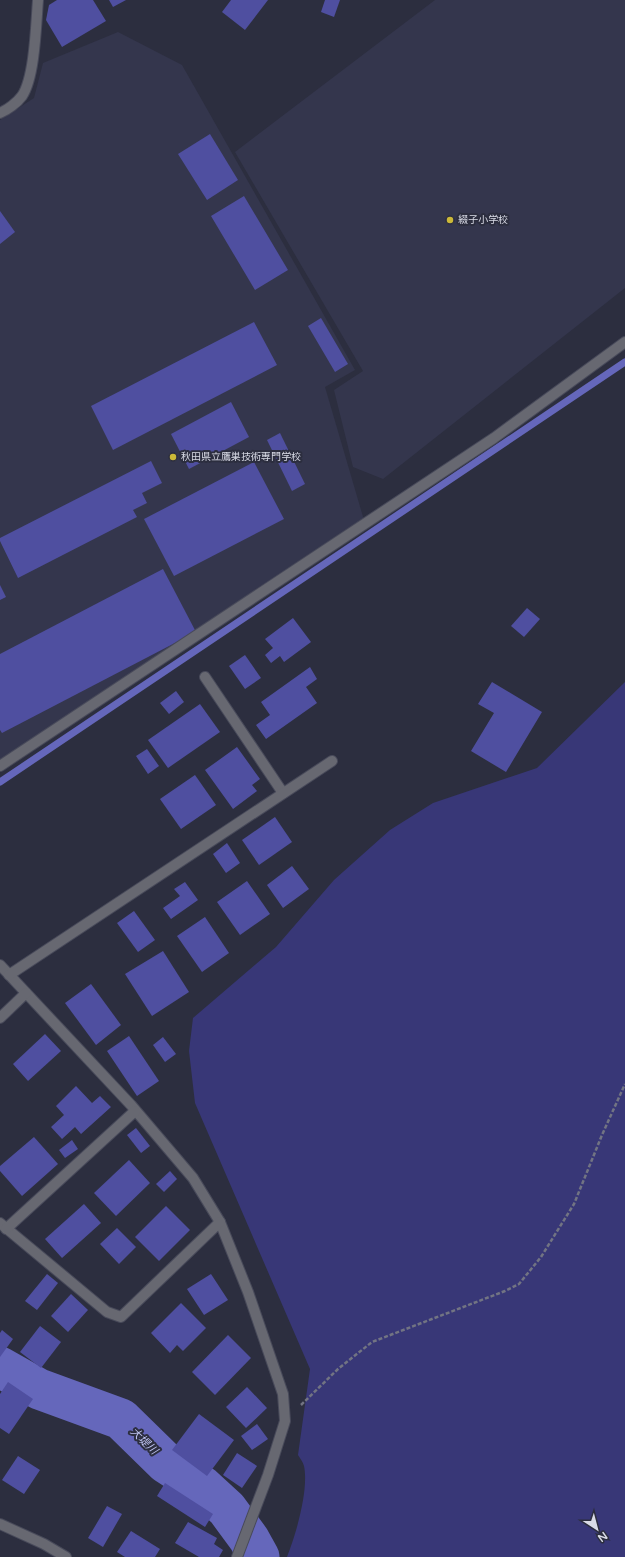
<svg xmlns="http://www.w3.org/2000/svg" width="625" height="1557" font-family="'Varela Round','Noto Sans JP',sans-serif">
<rect width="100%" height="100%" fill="#2c2e3f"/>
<g fill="#34364d">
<path d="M435,0H625V288L383,479L353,467L334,390L363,371L235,152Z"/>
<path d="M118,32L182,65L355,370L325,387L366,527L0,770V120L34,98L43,63Z"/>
</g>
<path fill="#383777" d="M625,682V1557H287C296,1534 309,1490 304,1466C303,1462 300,1458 298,1455L310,1369L195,1103L189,1051L193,1018L276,947L334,880L390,830L433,803L537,768Z"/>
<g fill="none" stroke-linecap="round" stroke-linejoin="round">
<path stroke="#6567bb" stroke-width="7" d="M0,782L625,362"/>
<path stroke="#6567bb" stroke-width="41" d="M0,1367L39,1389L121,1419L166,1463L203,1487L227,1509L249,1539L259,1557"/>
</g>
<g fill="#4f4fa0">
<path d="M57,0H93L106,21L62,47L46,20L49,5Z"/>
<path d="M109,0H126L113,7Z"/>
<path d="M231,0H268L245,30L222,12Z"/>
<path d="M325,0H340L334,17L321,12Z"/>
<path d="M210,134L238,180L207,200L178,154Z"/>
<path d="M244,196L288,270L255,290L211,216Z"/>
<path d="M0,211L15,232L0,244Z"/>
<path d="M321,318L348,364L335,372L308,326Z"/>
<path d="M254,322L277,365L113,450L91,406Z"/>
<path d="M231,402L249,437L189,469L171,434Z"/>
<path d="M280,433L305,484L292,491L267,440Z"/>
<path d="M151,461L162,483L142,493L147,503L133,510L137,517L18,578L0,541V538Z"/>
<path d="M254,462L284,519L174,576L144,519Z"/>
<path d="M163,569L196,632L2,733L0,730V654Z"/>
<path d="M0,585L6,597L0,600Z"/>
<path d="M527,608L540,619L524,637L511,626Z"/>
<path d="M293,618L311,642L284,662L280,656L271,663L265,655L273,648L265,639Z"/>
<path d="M245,655L261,678L245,689L229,666Z"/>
<path d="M310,667L317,679L306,687L317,703L266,739L256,725L270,715L261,702Z"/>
<path d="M492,682L542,712L506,772L471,751L494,713L478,704Z"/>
<path d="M176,691L184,702L169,714L160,703Z"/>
<path d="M200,704L220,732L168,768L148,740Z"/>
<path d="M237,747L260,779L252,785L257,791L233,809L205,770Z"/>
<path d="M147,749L159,766L148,774L136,756Z"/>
<path d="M195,775L216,805L181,829L160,799Z"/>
<path d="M275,817L292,842L259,865L242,840Z"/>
<path d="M227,843L240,863L226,873L213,854Z"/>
<path d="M292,866L309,889L283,908L267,885Z"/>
<path d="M247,881L270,914L240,935L217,902Z"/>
<path d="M185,882L198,900L171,919L163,908L180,896L174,889Z"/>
<path d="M134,911L155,940L138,952L117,923Z"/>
<path d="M205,917L229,953L202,972L177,936Z"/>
<path d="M163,951L189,992L152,1016L125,974Z"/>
<path d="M91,984L121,1025L96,1045L65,1003Z"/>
<path d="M45,1034L61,1051L28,1081L13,1064Z"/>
<path d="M129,1036L159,1081L137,1096L107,1051Z"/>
<path d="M163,1037L176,1054L165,1062L153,1045Z"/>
<path d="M76,1086L92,1103L100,1096L111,1107L81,1134L75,1127L62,1139L51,1127L64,1115L56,1106Z"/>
<path d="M136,1128L150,1146L141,1153L127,1135Z"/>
<path d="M34,1137L58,1164L22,1196L0,1171V1166Z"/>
<path d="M72,1140L78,1149L65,1158L59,1150Z"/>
<path d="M129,1160L150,1183L116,1216L94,1193Z"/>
<path d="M170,1171L177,1179L164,1192L156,1184Z"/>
<path d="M84,1204L101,1223L62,1258L45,1239Z"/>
<path d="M166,1206L190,1230L159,1261L135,1237Z"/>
<path d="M117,1228L136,1247L119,1264L100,1244Z"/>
<path d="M47,1274L58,1283L37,1310L25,1301Z"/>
<path d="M211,1274L228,1300L204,1315L187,1289Z"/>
<path d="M71,1294L88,1310L68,1332L51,1316Z"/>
<path d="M181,1303L206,1328L183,1351L177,1345L170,1353L151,1333Z"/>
<path d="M40,1326L61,1342L41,1368L20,1352Z"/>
<path d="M2,1330L13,1339L0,1357V1333Z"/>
<path d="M228,1335L251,1358L215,1395L192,1372Z"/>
<path d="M8,1382L33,1399L9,1434L0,1428V1394Z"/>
<path d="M247,1387L267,1408L246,1428L226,1407Z"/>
<path d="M199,1414L234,1440L207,1476L172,1450Z"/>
<path d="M257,1424L268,1439L252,1450L241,1436Z"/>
<path d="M237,1453L257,1466L242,1488L223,1475Z"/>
<path d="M18,1456L40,1470L24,1494L2,1480Z"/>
<path d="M165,1483L213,1514L205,1527L157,1496Z"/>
<path d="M107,1506L122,1514L103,1547L88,1538Z"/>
<path d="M188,1522L217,1538L214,1544L223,1550L219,1557H199L175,1543Z"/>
<path d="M131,1531L160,1549L155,1557H125L117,1552Z"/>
</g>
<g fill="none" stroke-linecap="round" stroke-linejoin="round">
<defs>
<g id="street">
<path d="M0,113C7,110 17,103 22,96C35,77 36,24 38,0"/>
<path d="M205,677L283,793"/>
<path d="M0,766L494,438L625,342"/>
<path d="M0,965L131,1105L193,1178L220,1222L248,1292L283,1394L285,1421L268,1475L237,1557"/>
<path d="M9,975L332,761"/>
<path d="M0,1018L26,993"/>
<path d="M0,1223L107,1312L121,1317L220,1222"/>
<path d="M6,1229L135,1111"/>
<path d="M0,1524L44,1544L66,1557"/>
</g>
</defs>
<use href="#street" stroke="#484a5a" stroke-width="12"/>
<path stroke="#727483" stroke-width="2.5" stroke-dasharray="4 2" stroke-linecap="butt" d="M301,1405L338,1369L372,1342L505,1291L519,1284L541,1257L574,1204L602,1135L625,1084"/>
<use href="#street" stroke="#676871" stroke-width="10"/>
</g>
<g fill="#ccb938" stroke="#2c2e3f" stroke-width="1.5">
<circle cx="450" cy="220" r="4"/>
<circle cx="173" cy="457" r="4"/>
</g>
<g text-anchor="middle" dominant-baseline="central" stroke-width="4" stroke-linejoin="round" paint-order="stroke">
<g font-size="10" fill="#d9dbe6" stroke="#2c2e3f" text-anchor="start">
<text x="458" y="220">綴子小学校</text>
<text x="181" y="457">秋田県立鷹巣技術専門学校</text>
</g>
<g font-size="11" font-style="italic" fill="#bec3f0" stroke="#2c2e3f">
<text transform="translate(144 1441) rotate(44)">大堤川</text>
</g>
</g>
<g transform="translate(597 1529) rotate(144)" stroke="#2c2e3f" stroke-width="3" paint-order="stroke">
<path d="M0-3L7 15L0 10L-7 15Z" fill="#d9dbe6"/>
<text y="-6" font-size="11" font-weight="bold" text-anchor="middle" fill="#d9dbe6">N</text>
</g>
</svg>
